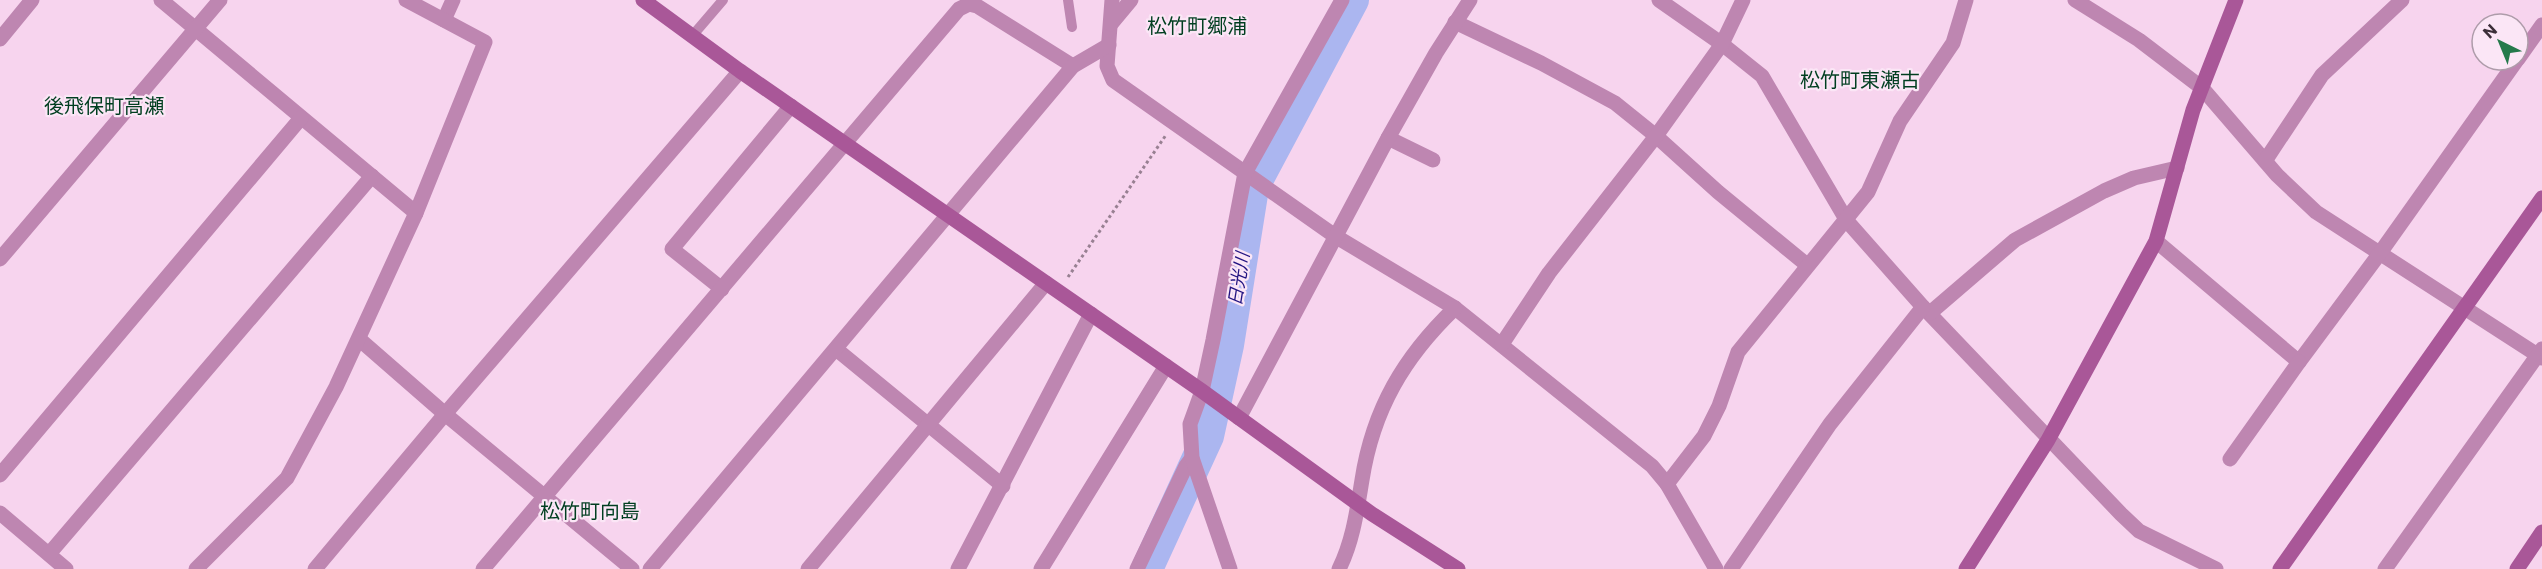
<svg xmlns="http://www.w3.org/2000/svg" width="2542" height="569" font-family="Commissioner,'Noto Sans JP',sans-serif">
<rect width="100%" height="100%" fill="#f7d4ee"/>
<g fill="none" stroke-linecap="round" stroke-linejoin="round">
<path stroke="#abb6f0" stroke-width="32" d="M1147,569L1208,436L1228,345L1253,188L1353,0"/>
<path stroke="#988092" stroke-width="3" stroke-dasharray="3 3" stroke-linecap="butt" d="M1068,277L1166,135"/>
<g stroke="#be86b1" stroke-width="10">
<path d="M1068,0L1072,27"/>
<path d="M693,35L723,0"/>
</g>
<g stroke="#be86b1" stroke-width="15">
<path d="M161,0L416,213"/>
<path d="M1112,0L1107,66L1113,80L1335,236L1455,308L1652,466L1667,484L1716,569"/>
<path d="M1659,0L1722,44L1762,76L1847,221L1923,307L2121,514L2139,531L2216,569"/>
<path d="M2075,0L2139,40L2202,88L2277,175L2316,212L2542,358"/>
<path d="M444,20L453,0"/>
<path d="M1455,22L1541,63L1615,103L1656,136L1718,192L1807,265"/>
<path d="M1111,24L1131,0"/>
<path d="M0,39L32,0"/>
<path d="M2518,59L2542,25"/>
<path d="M1388,138L1433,160"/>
<path d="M2265,161L2322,75L2402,0"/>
<path d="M2156,241L2299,362L2380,253L2517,60"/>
<path d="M0,259L220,0"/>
<path d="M722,289L672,249L791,106"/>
<path d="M1930,313L2015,240L2104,191L2134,178L2177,168"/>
<path d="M359,339L445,414L632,569"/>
<path d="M1502,344L1549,273L1656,136L1722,44L1743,0"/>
<path d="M836,349L1003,486"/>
<path d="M1239,418L1388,138L1436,53L1470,0"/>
<path d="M2230,459L2299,362"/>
<path d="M0,475L301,118"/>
<path d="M1667,484L1704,436L1719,406L1738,352L1868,192L1900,121L1953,43L1966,0"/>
<path d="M0,513L66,569"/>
<path d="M49,554L372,176"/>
<path d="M196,569L287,478L336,387L416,213L485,42L406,0"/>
<path d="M315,569L445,414L740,71"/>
<path d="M483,569L959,9L969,4L977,6L1073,66"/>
<path d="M650,569L1073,66L1109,45"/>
<path d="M808,569L1046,283"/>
<path d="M958,569L1091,314"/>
<path d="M1041,569L1166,366"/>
<path d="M1137,569L1186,466L1192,458"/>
<path d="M1230,569L1192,458L1190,424L1202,391L1213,340L1245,173L1342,0"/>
<path d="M1339,569C1353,541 1357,510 1362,480C1373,409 1404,357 1455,308"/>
<path d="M1731,569L1830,424L1923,307"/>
<path d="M2385,569L2542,349"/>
</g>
<g stroke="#a95798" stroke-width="15">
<path d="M643,0L740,71L1202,391L1372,514L1458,569"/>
<path d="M1966,569L2048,440L2156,241L2193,110L2236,0"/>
<path d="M2280,569L2542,198"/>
<path d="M2517,569L2542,532"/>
</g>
</g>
<g text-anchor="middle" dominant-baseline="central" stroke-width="4.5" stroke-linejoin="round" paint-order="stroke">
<g font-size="18" font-style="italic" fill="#211381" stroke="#fbe6f6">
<text transform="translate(1238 279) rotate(-81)">日光川</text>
</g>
<g font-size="20" fill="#003e20" stroke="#fbe6f6">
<text x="1197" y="25">松竹町郷浦</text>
<text x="1860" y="79">松竹町東瀬古</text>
<text x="104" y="105">後飛保町高瀬</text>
<text x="590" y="510">松竹町向島</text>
</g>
</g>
<g transform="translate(2500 42) rotate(317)"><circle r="28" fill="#fbe6f6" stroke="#ae9caa" stroke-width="1.5"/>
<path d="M0-4.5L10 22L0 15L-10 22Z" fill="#25794b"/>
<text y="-9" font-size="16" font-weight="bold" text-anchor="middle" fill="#3b2e38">N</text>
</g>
</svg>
